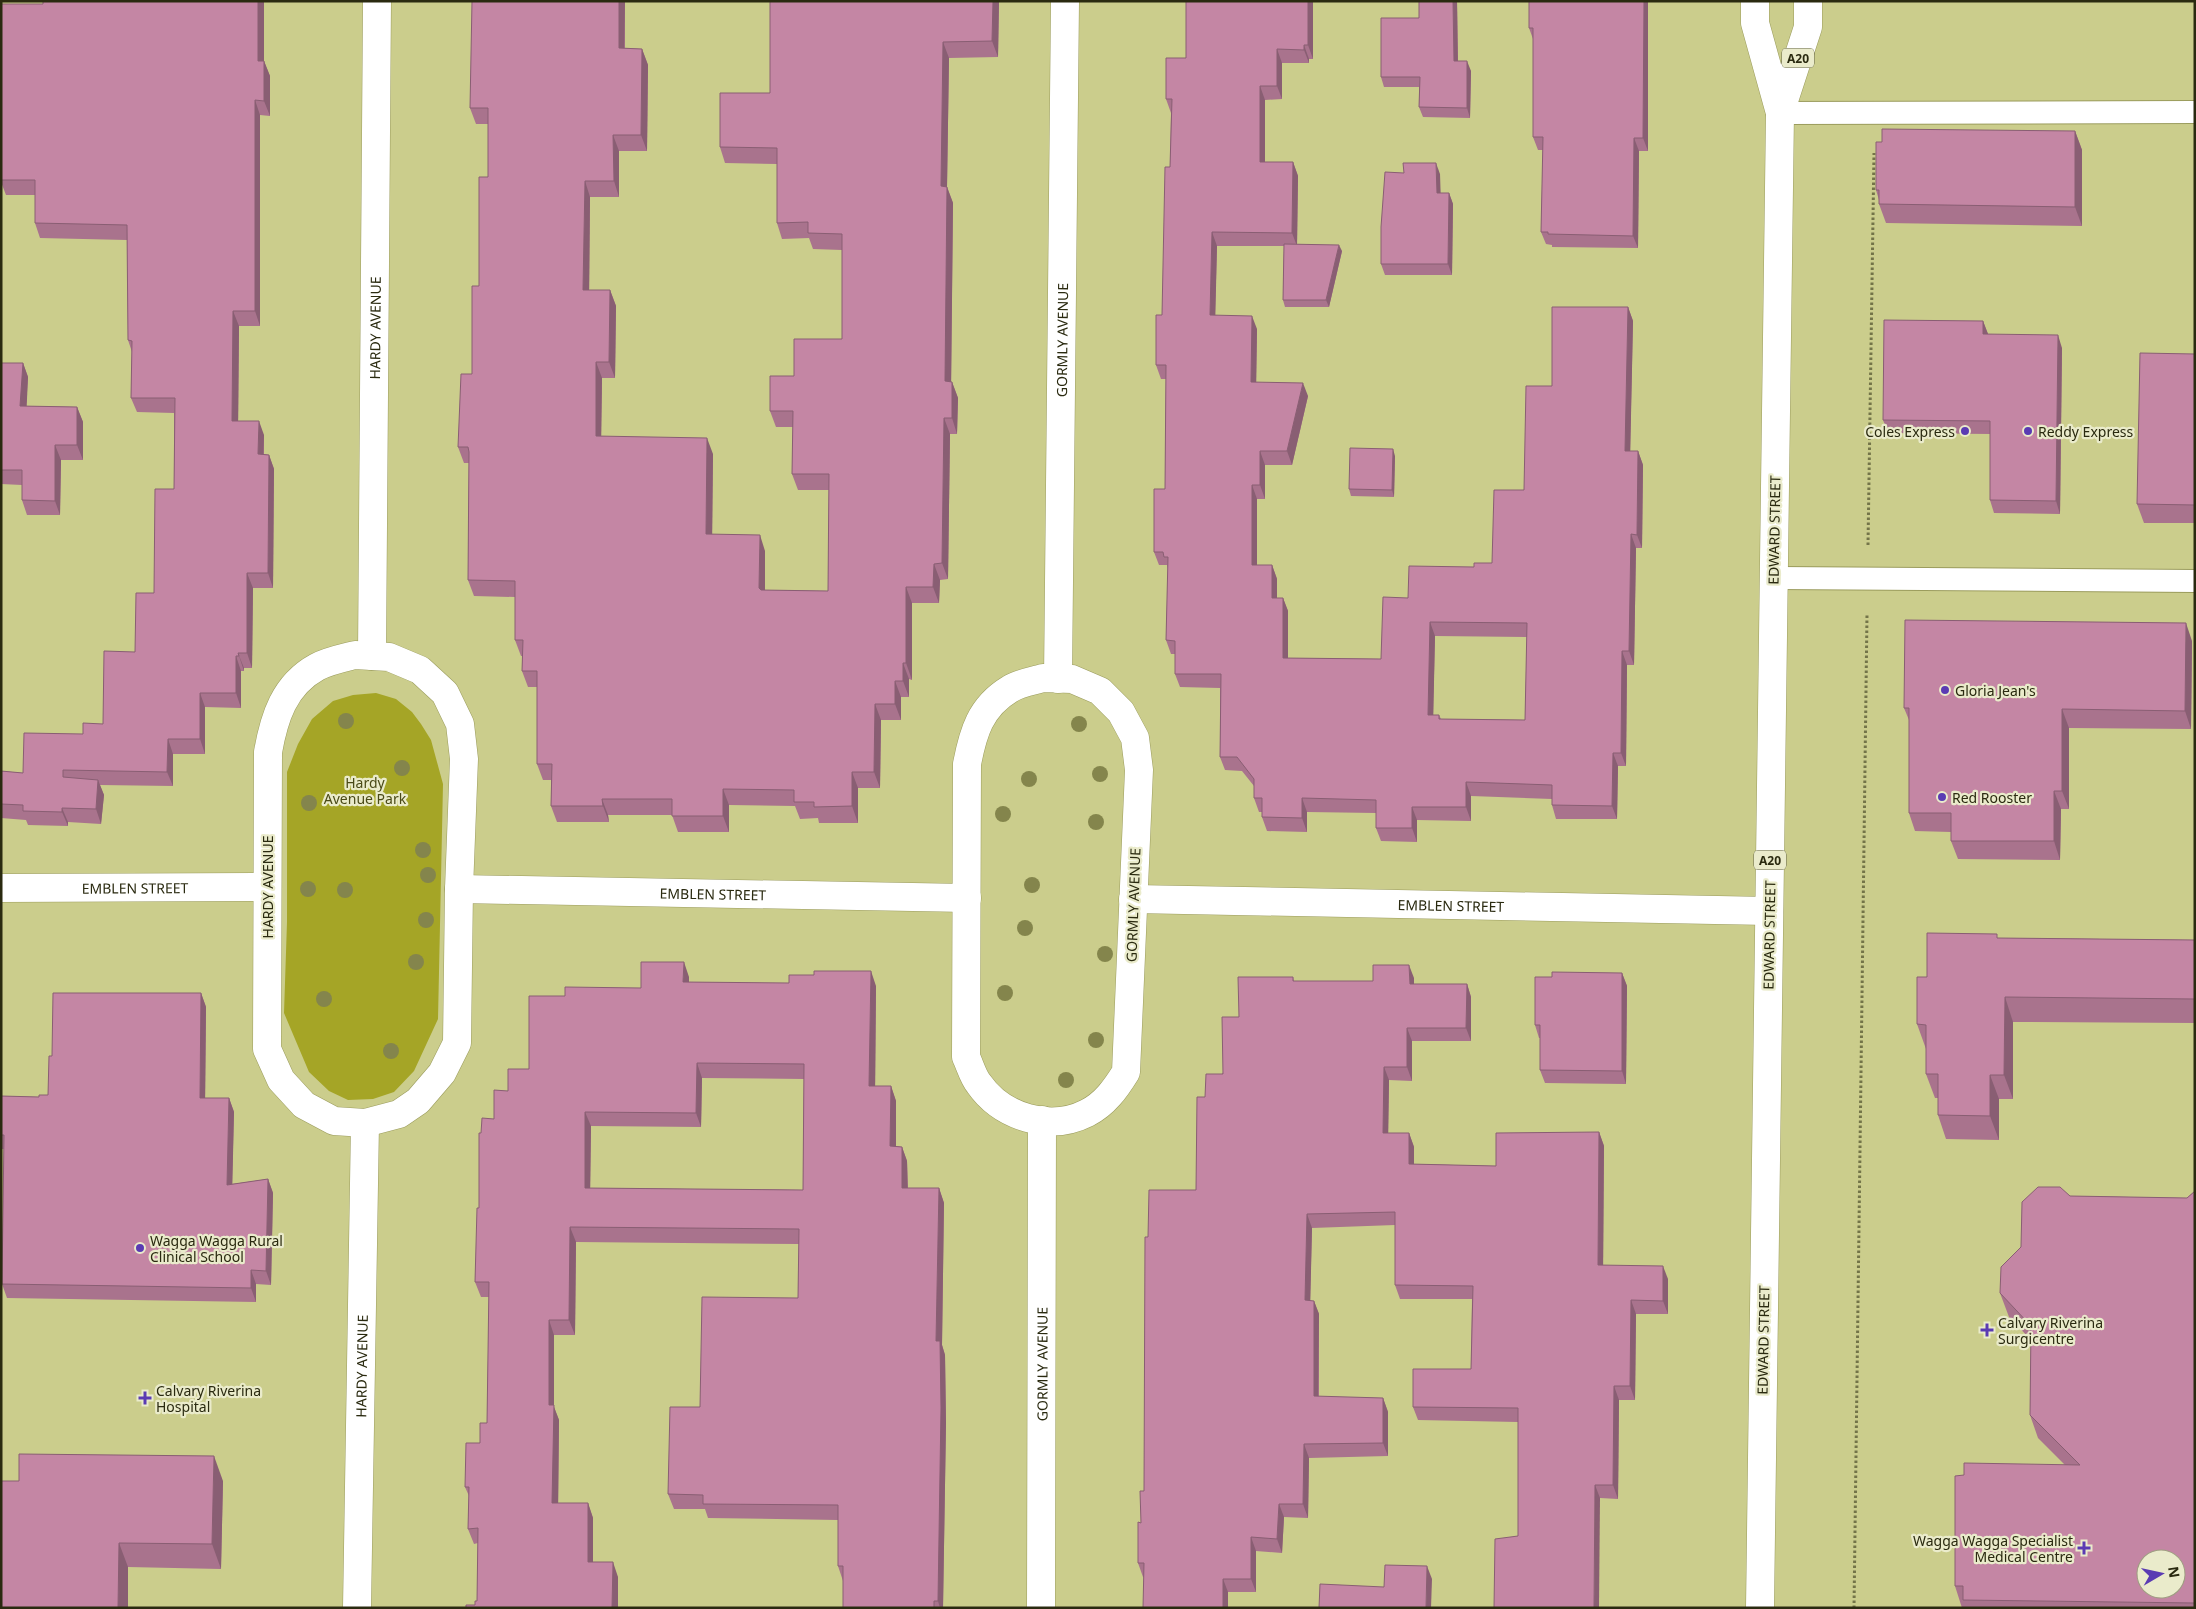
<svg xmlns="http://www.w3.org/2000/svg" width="2196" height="1609" font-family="'Noto Sans',sans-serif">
<rect width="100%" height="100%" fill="#cbcd8c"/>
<path fill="#a5a526" d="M376,693L396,699L412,712L421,724L431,740L443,784L438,1019L414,1071L394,1092L373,1099L348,1100L329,1091L309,1072L284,1013L287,922V772L298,744L312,719L333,701L353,695Z"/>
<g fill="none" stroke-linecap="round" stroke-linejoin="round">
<defs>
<g id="lane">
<path d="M1780,113L2195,112"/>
<path d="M1773,578L2195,581"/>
</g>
<g id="street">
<path d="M355,655L389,657L420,670L445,693L460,724L464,759L459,889L457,1043L442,1073L418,1101L399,1114L365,1123L334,1121L304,1105L281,1080L267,1049L268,752C274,718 284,685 317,667C328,661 343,658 355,655Z"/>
<path id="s1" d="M372,656L377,1"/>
<path d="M1043,678L1072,679L1100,691L1121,712L1135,738L1139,770L1126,1072C1116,1088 1105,1104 1087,1113C1050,1132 1002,1117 979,1084C973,1077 970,1065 966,1057L967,764C973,733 980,707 1010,689C1019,683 1033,681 1043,678Z"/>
<path id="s2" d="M1058,679L1065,1"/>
<path id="s3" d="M1,888L267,887"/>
<path id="s4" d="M459,889L967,898"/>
<path id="s5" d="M1133,899L1769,911"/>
<path id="s6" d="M357,1608L365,1123"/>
<path id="s7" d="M1041,1608L1042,1120"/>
</g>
<g id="highway">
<path d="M1755,1V23L1780,113L1760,1608"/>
<path d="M1780,113L1808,27V1"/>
</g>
</defs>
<use href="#lane" stroke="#9b9c5d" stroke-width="24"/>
<use href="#street" stroke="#9b9c5d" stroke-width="29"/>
<use href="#highway" stroke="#9b9c5d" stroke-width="29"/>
<g stroke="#737448" stroke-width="3" stroke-dasharray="2.5 2.5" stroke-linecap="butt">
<path d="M1868,545L1874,153"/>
<path d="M1854,1608L1867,614"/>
</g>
<use href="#lane" stroke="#fff" stroke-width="22"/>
<use href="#street" stroke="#fff" stroke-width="28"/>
<use href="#highway" stroke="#fff" stroke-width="28"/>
</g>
<g fill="#84854c">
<circle cx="346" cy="721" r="8"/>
<circle cx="1079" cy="724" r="8"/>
<circle cx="402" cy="768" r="8"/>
<circle cx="1100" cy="774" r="8"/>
<circle cx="1029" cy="779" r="8"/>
<circle cx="309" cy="803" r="8"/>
<circle cx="1003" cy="814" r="8"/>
<circle cx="1096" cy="822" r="8"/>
<circle cx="423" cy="850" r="8"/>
<circle cx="428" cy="875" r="8"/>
<circle cx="1032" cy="885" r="8"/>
<circle cx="308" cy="889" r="8"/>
<circle cx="345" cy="890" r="8"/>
<circle cx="426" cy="920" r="8"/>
<circle cx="1025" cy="928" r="8"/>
<circle cx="1105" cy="954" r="8"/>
<circle cx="416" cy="962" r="8"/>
<circle cx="1005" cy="993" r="8"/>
<circle cx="324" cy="999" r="8"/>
<circle cx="1096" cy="1040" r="8"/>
<circle cx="391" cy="1051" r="8"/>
<circle cx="1066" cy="1080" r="8"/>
</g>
<g fill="#a9738d" fill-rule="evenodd">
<path d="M264,1V61L270,76V116L260,115V326H239L238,421L264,435V454L269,455L274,469L273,588H253L252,668H244V671H241V708L205,707V754H173V786L100,785L104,795L101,824L68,822V826L28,825L26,820L1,818V771L23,773L83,734L103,724L135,652L154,593L174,489V413L137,412L131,398L132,352L128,340L127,240L40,238L35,223V195H6L1,182V4H43Z"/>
<path d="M625,1V48L642,49L648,65L647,151H619V197H590L589,290H610L616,306L615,378H602L601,436L713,454L712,534L765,551V590L828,591L829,490H798L792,474L793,427H776L770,411L794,376L842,339V250L813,249L809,238L782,239L777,223V164L725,163L720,147L770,93L999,1L998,57L949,58L947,187L953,203L951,382H952L958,398L957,434H950L948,579L940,580L939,603H912V680L909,679V697H901V720H881L880,788H858V823H819L818,818L800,819L795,806L729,805V832H678L672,815H608L609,822H557L551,806V780H543L537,764V687H528L522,671V656H521L515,640V597L474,596L468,580L469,463H464L458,447L472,374L488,177V124H476L470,108Z"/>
<path d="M1313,1V59H1309V63H1282V99L1265,100V162H1293L1298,176L1297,244L1342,251L1329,307H1285L1283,300L1284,246H1217L1215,315L1257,329L1256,382L1308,396L1292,465H1265V499H1257V565H1272L1277,579V598H1283L1288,611V658L1381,659L1408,598L1474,567L1492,563L1524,490L1552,386L1628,307L1633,321L1630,451H1638L1643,465L1642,548H1636L1634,665H1627L1626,766H1618L1617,819H1556L1552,805V799L1471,796V821L1417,820V842L1381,841L1376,828V813L1307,812V832L1267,831L1262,817V812H1259L1254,798V786L1242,771L1225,770L1220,757V688L1180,687L1175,674V654H1171L1166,640L1168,569L1167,565H1159L1154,552L1165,489L1166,379H1161L1156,365L1162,315L1170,167L1171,113L1166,99L1186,58ZM1435,636L1527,637L1525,720L1441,719L1439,715H1433Z"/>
<path d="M1419,1H1457L1458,61L1471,71L1470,118L1423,117L1419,107V87H1384L1381,77L1419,18Z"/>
<path d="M1529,1H1648V151H1639L1638,248L1552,247V245L1546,244L1541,232L1543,150H1538L1533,137V39L1529,28Z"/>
<path d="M2075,131L2082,150V226L1886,223L1879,204V200L1876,190Z"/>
<path d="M1440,174V193H1449L1453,204L1452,275H1385L1381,264Z"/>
<path d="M1983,321L1988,334L2062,348L2060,514L1994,513L1990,500V434L1888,433L1883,420Z"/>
<path d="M2195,354V523H2144L2137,504Z"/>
<path d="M1,363H23L28,377L26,406L77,407L83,422V460H61L60,515H27L22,500V485L1,484Z"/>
<path d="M1395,456L1394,497L1351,496L1349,489Z"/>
<path d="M2192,641L2191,729L2069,728V809H2061L2060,860L1958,859L1951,841V832L1915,831L1909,813V720L1904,708Z"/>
<path d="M1999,938L2195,940V1023L2013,1022V1099H1999V1140L1946,1139L1938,1115V1098H1935L1926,1074V1049L1917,1024L1927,977Z"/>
<path d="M1622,973L1627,986L1626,1084L1545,1083L1540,1070V1038H1539L1535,1025L1552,977Z"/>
<path d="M689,977V982L876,986L875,1086H891L896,1101V1146L902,1147L907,1161L908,1188H939L944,1203L942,1345L945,1355L946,1423L943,1608H843V1581L838,1566V1520L708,1518L705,1509H674L668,1494L700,1407L798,1298L799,1244L576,1242L575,1335H554V1407L559,1420L558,1503H588L593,1518V1562L618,1577V1608H466L475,1605L477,1601L478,1543L474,1544L468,1529L469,1496L465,1487L487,1423L489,1297H481L475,1282L479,1208L481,1133L494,1119L508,1091L529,1069L565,996L641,988ZM702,1078L804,1079L803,1190L590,1188L591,1126L701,1127Z"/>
<path d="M1293,977L1294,981H1373L1414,978V984H1467L1471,997V1041H1412V1081L1389,1080L1388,1133H1409L1414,1147V1164L1496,1166L1599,1132L1604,1146L1603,1265L1668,1279V1314H1636L1635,1400H1619L1618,1499L1600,1498L1518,1536V1422L1418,1420L1413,1407L1471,1369L1472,1299H1400L1395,1285V1225L1312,1228L1310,1301H1314L1319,1314V1397L1383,1398L1388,1412V1456L1309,1458L1308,1518L1284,1517L1282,1553L1256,1551V1592H1228L1143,1577L1138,1563L1141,1523L1144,1491L1148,1237L1196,1190L1205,1097Z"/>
<path d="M201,993L206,1007L205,1098H229L234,1112L232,1184L268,1179L273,1193L271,1285L256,1284V1302L7,1298L2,1284L4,1149H1V1096L39,1097L48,1095L52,1056Z"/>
<path d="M2195,1191V1608H1962L1955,1586L1964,1475L2065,1465L2038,1438L2030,1415L2031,1340L2009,1317L2000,1293L2021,1247L2070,1196L2187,1198Z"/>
<path d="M223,1481L221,1569L128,1567V1608H1Z"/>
</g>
<g fill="#895e73">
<path d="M258,1H264V76L258,61Z"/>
<path d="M619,1H625L624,64L619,48Z"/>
<path d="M993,1H999L998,57L992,41Z"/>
<path d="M1308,1H1313V59L1308,45Z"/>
<path d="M1453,1H1457L1458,71L1454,61Z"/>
<path d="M1644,1H1648V151L1643,138Z"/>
<path d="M943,42L949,58L947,187L953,203L951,397L945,381L941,186Z"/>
<path d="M1304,45L1309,59V63L1304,50Z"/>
<path d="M642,49L648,65L647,151L641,135Z"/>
<path d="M1277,49L1282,63V99L1277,86Z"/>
<path d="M264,61L270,76V116L264,101Z"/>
<path d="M1467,61L1471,71L1470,118L1467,108Z"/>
<path d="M1260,86L1265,100V175L1260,162Z"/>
<path d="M255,100L260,115V326L255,311Z"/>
<path d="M2075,131L2082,150V226L2075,207Z"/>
<path d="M613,135L619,151V197L614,181Z"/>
<path d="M1634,138L1639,151L1638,248L1633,236Z"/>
<path d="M1293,162L1298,176L1297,246L1292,233Z"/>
<path d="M1436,163L1440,174L1441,204L1437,193Z"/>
<path d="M585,181L590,197L589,306L583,290Z"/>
<path d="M1449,193L1453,204L1452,275L1448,264Z"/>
<path d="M1212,232L1217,246L1215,329L1210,315Z"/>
<path d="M1339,245L1342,251L1329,307L1326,300Z"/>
<path d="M610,290L616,306L615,378L609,362Z"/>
<path d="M1628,307L1633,321L1630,464L1625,451Z"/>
<path d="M233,311L239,326L238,435L232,421Z"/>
<path d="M1252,316L1257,329L1256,396L1251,382Z"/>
<path d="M1983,321L1988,334H1983Z"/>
<path d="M2058,335L2062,348L2060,514L2056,501Z"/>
<path d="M596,362L602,378L601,452L596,436Z"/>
<path d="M23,363L28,377L26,421L20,406Z"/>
<path d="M952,382L958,398L957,434L952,418Z"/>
<path d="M1303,383L1308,396L1292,465L1287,451Z"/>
<path d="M77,407L83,422V460L77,445Z"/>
<path d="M944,418L950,434L948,579L942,563Z"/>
<path d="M259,421L264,435L263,469L258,454Z"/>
<path d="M707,438L713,454L712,550L706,534Z"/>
<path d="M55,445L61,460L60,515L55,501Z"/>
<path d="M1393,449L1395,456L1394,497L1392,490Z"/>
<path d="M1260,451L1265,465V499L1260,485Z"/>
<path d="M1638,451L1643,465L1642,548L1637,535Z"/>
<path d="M269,455L274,469L273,588L268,573Z"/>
<path d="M1252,485L1257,499V579L1252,565Z"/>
<path d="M1631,534L1636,548L1634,665L1629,651Z"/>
<path d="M760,535L765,551V604L759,588Z"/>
<path d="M934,564L940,580L939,603L933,587Z"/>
<path d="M1272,565L1277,579V611L1272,598Z"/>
<path d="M247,573L253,588L252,668L247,653Z"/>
<path d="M906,587L912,603V680L906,663Z"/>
<path d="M1283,598L1288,611V672L1283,658Z"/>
<path d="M1430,622L1435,636L1433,728L1428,715Z"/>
<path d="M2186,623L2192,641L2191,729L2185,711Z"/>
<path d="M1622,651L1627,665L1626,766L1621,753Z"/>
<path d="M238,653L244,668V671Z"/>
<path d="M236,656L241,671V708L236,693Z"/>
<path d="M903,663L909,679V697L903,681Z"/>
<path d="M895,681L901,697V720L895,704Z"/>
<path d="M200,693L205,707V754L200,739Z"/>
<path d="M875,704L881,720L880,788L874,772Z"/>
<path d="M2062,709L2069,728V809L2062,791Z"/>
<path d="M168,739L173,754V786L167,772Z"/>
<path d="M1613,753L1618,766L1617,819L1612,806Z"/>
<path d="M852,772L858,788V823L852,806Z"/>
<path d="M98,780L104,795L101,824L96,809Z"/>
<path d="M1466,782L1471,796V821L1466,807Z"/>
<path d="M723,789L729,805V832L723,816Z"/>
<path d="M2054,791L2061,809L2060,860L2054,841Z"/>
<path d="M1302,798L1307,812V832L1302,818Z"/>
<path d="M602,799L608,815L609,822L603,806Z"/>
<path d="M1412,807L1417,820V842L1412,828Z"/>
<path d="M62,808L68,822V826L62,812Z"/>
<path d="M684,962L689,977V996L683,982Z"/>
<path d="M1409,965L1414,978V998L1410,984Z"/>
<path d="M871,971L876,986L875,1100L869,1086Z"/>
<path d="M1622,973L1627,986L1626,1084L1622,1071Z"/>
<path d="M1467,984L1471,997V1041L1466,1028Z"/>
<path d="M201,993L206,1007L205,1112L200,1098Z"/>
<path d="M2005,997L2013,1022V1099L2004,1075Z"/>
<path d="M1407,1028L1412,1041V1081L1407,1067Z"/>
<path d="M697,1063L702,1078L701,1127L696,1113Z"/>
<path d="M1384,1067L1389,1080L1388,1147L1383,1133Z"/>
<path d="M1990,1075L1999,1099V1140L1990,1116Z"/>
<path d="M891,1086L896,1101V1161L890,1146Z"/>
<path d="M229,1098L234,1112L232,1199L227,1185Z"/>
<path d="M585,1112L591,1126L590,1203L585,1188Z"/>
<path d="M1599,1132L1604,1146L1603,1279L1598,1265Z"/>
<path d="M1409,1133L1414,1147V1178L1409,1164Z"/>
<path d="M902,1147L907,1161L908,1203L902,1188Z"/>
<path d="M268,1179L273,1193L271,1285L266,1271Z"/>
<path d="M939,1188L944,1203L942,1345L945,1355L946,1423L943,1608H940L938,1601L936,1341Z"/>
<path d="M1307,1214L1312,1228L1310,1314L1305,1300Z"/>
<path d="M570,1227L576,1242L575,1335L569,1320Z"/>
<path d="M1663,1266L1668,1279V1314L1663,1301Z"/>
<path d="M251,1270L256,1284V1302L251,1288Z"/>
<path d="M1631,1300L1636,1314L1635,1400L1630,1386Z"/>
<path d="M1314,1301L1319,1314L1318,1410L1314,1396Z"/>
<path d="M549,1320L554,1335V1407L559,1420L558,1518L552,1503L549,1405Z"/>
<path d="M1614,1386L1619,1400L1618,1499L1613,1485Z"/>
<path d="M1383,1398L1388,1412V1456L1383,1443Z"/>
<path d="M1304,1444L1309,1458L1308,1518L1303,1504Z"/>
<path d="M214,1456L223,1481L221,1569L212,1544Z"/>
<path d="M1595,1485L1600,1498L1599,1608H1594Z"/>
<path d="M588,1503L593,1518V1576L588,1562Z"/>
<path d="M1279,1504L1284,1517L1282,1553L1277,1539Z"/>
<path d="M1251,1537L1256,1551V1592L1251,1579Z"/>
<path d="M119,1543L128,1567V1608H118Z"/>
<path d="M613,1562L618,1577V1608H612Z"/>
<path d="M1427,1566L1432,1579L1431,1608H1426Z"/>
<path d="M1223,1579L1228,1592V1608H1223Z"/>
</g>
<g fill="#c486a4" stroke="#895e73" fill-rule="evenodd">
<path d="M43,1H258V61H264V101L255,100V311H233L232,421H259L258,454L269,455L268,573H247V653H238L239,656H236V693H200V739H168L167,772L63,770V777L98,780L96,809L62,808V812L23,811V805L1,804V771L23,773L24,733L83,734V723L103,724L104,651L135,652L136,593H154L155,489H174L175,398H131L132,341L128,340L127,225L35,223V180H1V4H43Z"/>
<path d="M472,1H619V48L642,49L641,135H613L614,181H585L583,290H610L609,362H596V436L707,438L706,534L760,535L759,588L761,590L828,591L829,474H792L793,411H770V376H794V339H842V234L808,233V222L777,223V148L720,147V93H770V1H993L992,41L943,42L941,186L947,187L945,381L952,382V418H944L942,563L934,564L933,587H906V663H903V681H895V704H875L874,772H852V806L814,807V802H794V790L723,789V816H672V799H602L603,806H551L552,764H537V671H522L523,640H515V581L468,580L469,452L468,447H458L461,374H472V286H479V177H488V108H470Z"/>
<path d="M1186,1H1308V45H1304V50L1277,49V86H1260V162H1293L1292,233L1212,232L1210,315L1252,316L1251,382L1303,383L1287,451H1260V485H1252V565H1272V598H1283V658L1381,659L1383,597L1408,598L1409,566L1474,567V563H1492L1494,490H1524L1526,386H1552V307H1628L1625,451H1638L1637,535L1631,534L1629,651H1622L1621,753H1613L1612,806L1552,805V785L1466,782V807H1412V828H1376V800L1302,798V818L1262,817V798H1254V779L1237,757H1220L1221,674H1175V641L1166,640L1168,557H1164L1163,552H1154V489H1165L1166,365H1156V315H1162L1165,167H1170L1172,99H1166V58H1186ZM1430,622L1527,623L1525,720L1439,719V715H1428Z"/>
<path d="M1419,1H1453L1454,61H1467V108L1419,107L1420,77H1381V18H1419Z"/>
<path d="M1529,1H1644L1643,138H1634L1633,236L1548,234V232H1541L1543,137H1533V28H1529Z"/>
<path d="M1882,129L2075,131V207L1879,204V190H1876V142H1882Z"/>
<path d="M1403,163H1436L1437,193H1449L1448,264H1381V227L1385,172L1404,173Z"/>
<path d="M1284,244L1339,245L1326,300H1283Z"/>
<path d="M1884,320L1983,321V334L2058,335L2056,501L1990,500V421L1883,420Z"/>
<path d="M2140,353L2195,354V505L2137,504Z"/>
<path d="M1,363H23L20,406L77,407V445H55V501L22,500V470H1Z"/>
<path d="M1350,448L1393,449L1392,490L1349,489Z"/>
<path d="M1905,620L2186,623L2185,711L2062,709V791H2054V841H1951V813H1909V708H1904Z"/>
<path d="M1927,933L1997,934V938L2195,940V999L2005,997L2004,1075H1990V1116L1938,1115V1074H1926V1025L1917,1024V977H1927Z"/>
<path d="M641,962H684L683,982L789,983V975H814V971H871L869,1086H891L890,1146L902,1147V1188H939L936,1341H940L941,1408L938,1601H934V1608H843V1566H838V1505L703,1504V1495L668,1494L670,1407H700L702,1297L798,1298L799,1229L570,1227L569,1320H549V1405H554L552,1503H588V1562H613L612,1608H466V1605H475V1601H477L478,1528L468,1529L469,1487H465L466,1443H480V1423H487L489,1282H475L477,1208H479V1133H481L482,1118L494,1119V1090L508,1091V1069H529V996H565V987L641,988ZM697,1063L804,1064L803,1190L585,1188V1112L696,1113Z"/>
<path d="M1373,965H1409L1410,984H1467L1466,1028H1407V1067H1384L1383,1133H1409V1164L1496,1166V1133L1599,1132L1598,1265L1663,1266V1301L1631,1300L1630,1386H1614L1613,1485H1595L1594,1608H1494L1495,1539L1518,1536V1408L1413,1407V1369H1471L1473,1286L1395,1285V1212L1307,1214L1305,1300L1314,1301V1396L1383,1398V1443L1304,1444L1303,1504H1279L1277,1539L1251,1537V1579H1223V1608H1143L1144,1563H1138V1522L1141,1523L1140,1491H1144L1145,1237H1148L1149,1190H1196L1197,1097H1205L1206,1074H1223L1222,1017H1239L1238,977H1293V981H1373Z"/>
<path d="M1552,972L1622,973V1071L1540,1070V1025H1535V977H1552Z"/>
<path d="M53,993H201L200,1098H229L227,1185L268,1179L266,1271L251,1270V1288L2,1284L4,1135H1V1096L39,1097V1095H48L49,1056H52Z"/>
<path d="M2038,1187H2060L2070,1196L2187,1198L2195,1191V1603L1963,1600V1586H1955V1476L1964,1475V1463L2080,1465L2030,1415L2031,1326L2000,1293L2001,1267L2021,1247L2022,1202ZM2146,1559H2176V1589H2146Z"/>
<path d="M19,1454L214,1456L212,1544L119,1543L118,1608H1V1481H19Z"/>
<path d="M1385,1565L1427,1566L1426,1608H1319L1320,1584L1384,1587Z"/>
</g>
<g fill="#5a3bb3" stroke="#eaebcb" stroke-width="2">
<circle cx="1965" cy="431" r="5"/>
<circle cx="2028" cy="431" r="5"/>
<circle cx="1945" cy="690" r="5"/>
<circle cx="1942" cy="797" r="5"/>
<circle cx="140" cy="1248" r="5"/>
<path d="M1984.5 1322.5h5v5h5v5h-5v5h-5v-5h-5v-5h5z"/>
<path d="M142.5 1390.5h5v5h5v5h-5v5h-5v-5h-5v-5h5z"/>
<path d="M2081.5 1540.5h5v5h5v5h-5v5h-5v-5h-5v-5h5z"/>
</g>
<g text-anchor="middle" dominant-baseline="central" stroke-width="4.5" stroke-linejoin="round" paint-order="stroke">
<g fill="#eaebcb" stroke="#646448" stroke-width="1">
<rect x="1782" y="48.5" width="32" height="19" rx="4"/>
<rect x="1754" y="850.5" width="32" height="19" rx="4"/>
</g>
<g font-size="12" font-weight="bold" fill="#2a2a10">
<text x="1798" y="58">A20</text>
<text x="1770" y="860">A20</text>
</g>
<g font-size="14" fill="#2a2a10" stroke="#eaebcb">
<text stroke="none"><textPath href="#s1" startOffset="328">HARDY AVENUE</textPath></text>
<text stroke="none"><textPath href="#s2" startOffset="339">GORMLY AVENUE</textPath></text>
<text transform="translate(1774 530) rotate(-89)">EDWARD STREET</text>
<text transform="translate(267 887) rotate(-90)">HARDY AVENUE</text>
<text stroke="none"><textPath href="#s3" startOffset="134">EMBLEN STREET</textPath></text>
<text stroke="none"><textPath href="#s4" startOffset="254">EMBLEN STREET</textPath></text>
<text transform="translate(1133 905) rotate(-88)">GORMLY AVENUE</text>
<text stroke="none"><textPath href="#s5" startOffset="318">EMBLEN STREET</textPath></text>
<text transform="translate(1769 935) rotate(-89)">EDWARD STREET</text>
<text transform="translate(1763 1340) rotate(-89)">EDWARD STREET</text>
<text stroke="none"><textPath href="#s7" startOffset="244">GORMLY AVENUE</textPath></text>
<text stroke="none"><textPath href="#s6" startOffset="242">HARDY AVENUE</textPath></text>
</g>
<g font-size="14" fill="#2a2a10" stroke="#eaebcb" text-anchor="start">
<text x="1955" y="431" text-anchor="end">Coles Express</text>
<text x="2038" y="431">Reddy Express</text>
<text x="1955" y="690">Gloria Jean's</text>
<text x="1952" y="797">Red Rooster</text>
<text x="150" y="1240">Wagga Wagga Rural<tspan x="150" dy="16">Clinical School</tspan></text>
<text x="1998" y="1322">Calvary Riverina<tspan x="1998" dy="16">Surgicentre</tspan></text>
<text x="156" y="1390">Calvary Riverina<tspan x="156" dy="16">Hospital</tspan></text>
<text x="2073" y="1540" text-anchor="end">Wagga Wagga Specialist<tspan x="2073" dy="16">Medical Centre</tspan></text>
</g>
<g font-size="14" fill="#4a4a17" stroke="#eaebcb">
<text x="365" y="782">Hardy<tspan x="365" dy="16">Avenue Park</tspan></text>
</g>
</g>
<rect width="2196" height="1609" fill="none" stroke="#2a2a10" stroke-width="5"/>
<g transform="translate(2161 1574) rotate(81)"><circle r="24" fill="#eaebcb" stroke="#9d9e80"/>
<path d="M0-4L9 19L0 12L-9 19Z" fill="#5a3bb3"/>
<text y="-8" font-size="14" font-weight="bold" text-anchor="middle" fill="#2a2a10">N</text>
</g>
</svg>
